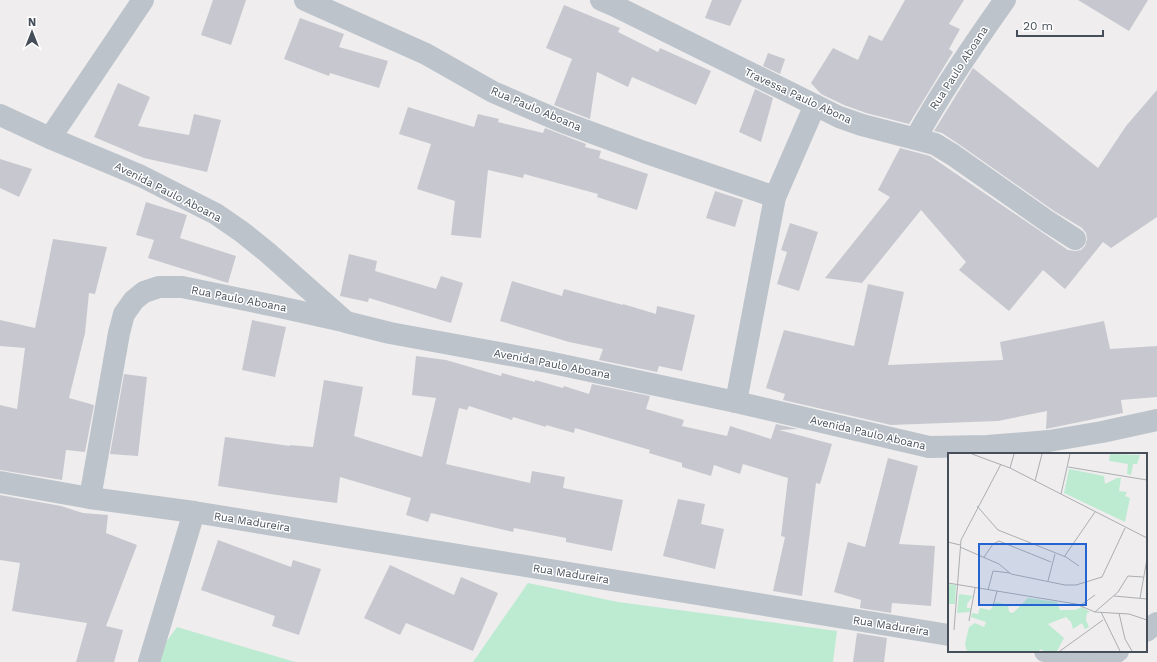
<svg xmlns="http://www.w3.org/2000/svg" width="1157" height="662" font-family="'Work Sans',sans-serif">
<rect width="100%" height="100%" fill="#efeded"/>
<g fill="#bdebd2">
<path d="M528,583L618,602L837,631L833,662H473Z"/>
<path d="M177,627L295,662H152Z"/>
</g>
<g fill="#c7c8cf">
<path d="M213,0H246L231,45L201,35Z"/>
<path d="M712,0H742L730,26L705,18Z"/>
<path d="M905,0H964L949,24L960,29L949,49L953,52L909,124L866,113L844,105L821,94L811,83L833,48L858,60L869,35L882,41Z"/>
<path d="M1078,0H1148L1129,31Z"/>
<path d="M564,5L620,28L618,32L658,52L660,48L711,71L696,105L632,77L628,87L597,72L590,119L554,105L572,59L546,48Z"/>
<path d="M300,18L344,34L339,47L388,61L379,88L330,73L329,76L284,59Z"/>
<path d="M768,53L785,59L780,74L763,66Z"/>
<path d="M973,68L1098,168L1126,126L1157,90V217L1111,248L1103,242L1065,289L1043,270L1009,311L959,270L966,262L921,210L862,283L825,278L890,197L878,190L900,148L930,156L1068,250L1075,251L1081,250L1085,246L1087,239L1086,233L1082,228L1054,211L960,145L942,133L934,131Z"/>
<path d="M118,83L150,97L138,126L189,135L194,114L221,120L207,172L144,158L94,137Z"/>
<path d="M755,89L773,98L761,142L739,132Z"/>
<path d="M408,107L474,127L478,114L499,119L498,122L543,133L545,128L586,144L585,147L601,151L599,158L648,174L637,210L597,197L598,194L524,174L523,178L488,170L481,238L451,235L455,201L417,189L431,144L399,134Z"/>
<path d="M0,159L32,169L19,197L0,188Z"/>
<path d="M715,191L743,200L735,227L706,218Z"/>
<path d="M146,202L187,215L180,238L236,256L228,283L148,258L154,240L136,235Z"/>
<path d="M790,223L818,232L799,291L777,284L787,252L781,250Z"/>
<path d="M53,239L107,247L95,294L89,293L85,333L69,398L94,405L85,452L66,450L62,480L0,470V405L17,409L25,348L0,346V320L35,328Z"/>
<path d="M349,254L377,261L375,271L436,289L441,276L463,283L451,323L369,298L368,302L340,296Z"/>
<path d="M512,281L562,296L564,289L623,305V304L656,314L657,306L695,315L682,371L659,366L657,372L599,360L603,349L569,342L500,321Z"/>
<path d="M868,284L904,292L888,365L1003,360L1000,342L1104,321L1110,349L1157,346V397L1121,400L1123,413L1046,429L1047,411L998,421L891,425L783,400L785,394L766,388L784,330L854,346Z"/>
<path d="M252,320L286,327L275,377L242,370Z"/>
<path d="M416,356L446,360L501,376L502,373L535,382V380L563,388L564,386L589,394L592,384L650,396L646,409L684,420L682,426L727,436L730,426L771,439L776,424L798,429L779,430L832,444L820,484L816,483L802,596L773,591L785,537L781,536L788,478L743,464L740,474L714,465L711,476L682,467V463L649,453L650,450L575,428L574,433L546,425V427L513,417L512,420L469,406L467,410L459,408L446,464L530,483L532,471L565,477L563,488L623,500L612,551L566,542V538L514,528L513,532L431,513L428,522L406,515L411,498L340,477L337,503L284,496L218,486L225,437L290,446V445L313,447L324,380L363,387L354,436L422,457L436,398L412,395Z"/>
<path d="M124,374L147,377L138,456L110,454Z"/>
<path d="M888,458L918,466L899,544L935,546L931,606L892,603L891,613L860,608L861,600L834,592L848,542L865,547Z"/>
<path d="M0,495L61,506L83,513L108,515L106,533L137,545L106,626L123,630L114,662H76L87,623L12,611L20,563L0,560Z"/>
<path d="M678,499L705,504L701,524L724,529L715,569L663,556Z"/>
<path d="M218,540L291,567L293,560L321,569L299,635L272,626L275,616L201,590Z"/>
<path d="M390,565L454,595L461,577L498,593L473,651L406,623L400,635L364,618Z"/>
<path d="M857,633L887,638L884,662H853Z"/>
</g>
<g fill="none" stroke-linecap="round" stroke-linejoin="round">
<g stroke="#bcc3cb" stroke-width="22">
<path d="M305,0L426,54L493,92L560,121L644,152L775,197"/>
<path d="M601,0L615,6L839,117L862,125L935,144L953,155L1047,221L1075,239"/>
<path d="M0,115L50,138L141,176L216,214L242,232L267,252L346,322L390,333L548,362L736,402L929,447L987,446L1049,441L1102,432L1157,420"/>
<path d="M50,138L143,0"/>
<path d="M916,138C942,90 973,45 1005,0"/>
<path d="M736,402L775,197L815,105"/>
<path d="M0,482L90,498L194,512L949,635"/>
<path d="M90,498L119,333L124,314L134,300L144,292L159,287H182L275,306L343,321"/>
<path d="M1146,631L1157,623"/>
<path d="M1045,651L1094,662"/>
<path d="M149,662L194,512"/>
<path d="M1103,662L1118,651"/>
</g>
</g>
<g text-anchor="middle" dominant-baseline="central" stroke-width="3" stroke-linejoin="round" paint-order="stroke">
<g font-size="11" fill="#464f59" stroke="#fff">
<text transform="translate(959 68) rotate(-57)">Rua Paulo Aboana</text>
<text transform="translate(798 96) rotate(25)">Travessa Paulo Abona</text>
<text transform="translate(536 109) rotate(23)">Rua Paulo Aboana</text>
<text transform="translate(168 192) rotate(27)">Avenida Paulo Aboana</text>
<text transform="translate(239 299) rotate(11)">Rua Paulo Aboana</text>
<text transform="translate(552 364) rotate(11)">Avenida Paulo Aboana</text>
<text transform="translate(868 433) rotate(13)">Avenida Paulo Aboana</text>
<text transform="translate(252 522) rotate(9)">Rua Madureira</text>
<text transform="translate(571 574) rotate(9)">Rua Madureira</text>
<text transform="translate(891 626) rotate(9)">Rua Madureira</text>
</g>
</g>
<g transform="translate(948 453)">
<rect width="199" height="199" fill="#efeded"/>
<path d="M162,1L192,2L189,11H185L183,22L179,21L180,11L161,8ZM121,16L156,23L157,31L169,25H173L171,38L179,39L177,43L182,45L177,69L116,40ZM0,131L8,132L7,151H0ZM11,141L25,143L19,151V155H23L22,159L9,160ZM80,145L109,149L112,157H127L134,154L142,159L139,160L138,167L141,174L137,176L134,170L125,176L123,169L118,164L100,171L116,185L109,198H96L93,196L91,198H19L17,191L21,174L27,170L36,174L38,169L23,164L24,160L30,161L32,155L42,157L48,149L60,152L61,159L65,160Z" fill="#bdebd2"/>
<path fill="none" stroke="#abaeb2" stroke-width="1" d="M24,1L62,15L199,85M120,14L199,27M62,15L66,1M87,28L94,1M113,41L122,1M29,53L50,77L118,104L131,113M0,89L12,92M12,94L51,111L63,121L117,132H128L154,124L177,75M36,104L45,91L51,88L103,109M116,104L147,59M100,128L107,101M0,130L128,151L147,159L181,161L199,167M40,137L45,118L62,120M166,143L199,146M192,145L199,106M133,152L147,142M45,153L49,138M147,159L170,139L180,123L195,124M153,159L172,198M171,160L177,186L184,198M21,168L27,135M6,177L13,87L53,11M112,198L155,167"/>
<path fill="#2463d2" fill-opacity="0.15" stroke="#2463d2" stroke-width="2" d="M31,91H138V152H31Z"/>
<rect width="199" height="199" fill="none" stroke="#464f59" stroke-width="2"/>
</g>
<g transform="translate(32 32)" stroke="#ffffff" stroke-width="3" paint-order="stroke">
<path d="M0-3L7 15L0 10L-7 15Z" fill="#464f59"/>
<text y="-6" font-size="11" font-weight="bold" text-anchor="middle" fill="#464f59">N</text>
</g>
<path d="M1017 30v6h86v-6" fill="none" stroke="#464f59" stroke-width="2"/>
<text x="1023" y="30" font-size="12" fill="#464f59" stroke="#ffffff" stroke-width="3" paint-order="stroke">20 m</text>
</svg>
